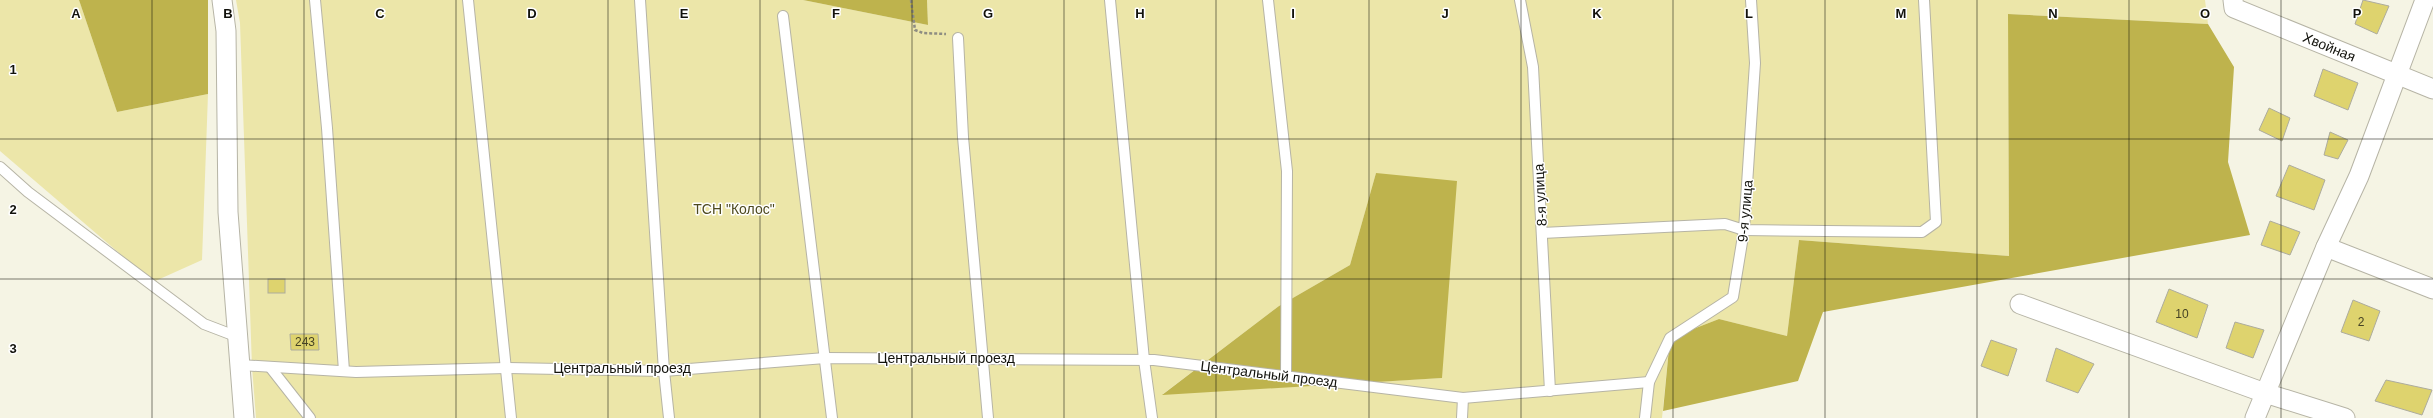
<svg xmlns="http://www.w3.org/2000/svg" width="2433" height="418" font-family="Helvetica,sans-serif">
<rect width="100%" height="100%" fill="#f5f4e4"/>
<g fill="#ece6a9" fill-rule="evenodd">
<path d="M0,0H79L117,112L208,94L202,260L153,282L0,151Z"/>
<path d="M236,0H803L928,25L927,0H2205L2208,24L2008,14L2009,256L1799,240L1787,336L1719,319L1670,338L1662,418H256L252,367L240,23ZM1376,173L1442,378L1163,394L1279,306L1350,265Z"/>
</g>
<g fill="#beb34d">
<path d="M79,0H208V94L117,112Z"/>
<path d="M803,0H927L928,25Z"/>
<path d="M2008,14L2208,24L2234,67L2228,162L2250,235L1823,312L1798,381L1663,411L1670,338L1719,319L1787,336L1799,240L2009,256Z"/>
<path d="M1376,173L1457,181L1442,378L1162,395L1279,306L1350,265Z"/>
</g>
<g fill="#ded36e" stroke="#adac9d">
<path d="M2363,0L2389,6L2377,34L2355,24Z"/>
<path d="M2323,69L2358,83L2348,110L2314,96Z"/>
<path d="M2269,108L2290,118L2282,141L2259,130Z"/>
<path d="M2330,132L2348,140L2338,159L2324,155Z"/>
<path d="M2289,165L2325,180L2314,210L2276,196Z"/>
<path d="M2270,221L2300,232L2290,255L2261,245Z"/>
<rect x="268" y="279" width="17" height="14"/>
<path d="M2169,289L2208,305L2197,338L2156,322Z"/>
<path d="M2353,300L2380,311L2369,341L2341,332Z"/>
<path d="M2235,322L2264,330L2253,358L2226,348Z"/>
<path d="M290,334H318L319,350H291Z"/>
<path d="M1991,340L2017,349L2008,376L1981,366Z"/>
<path d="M2056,348L2094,364L2078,393L2046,381Z"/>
<path d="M2386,380L2432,390L2422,415L2375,401Z"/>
</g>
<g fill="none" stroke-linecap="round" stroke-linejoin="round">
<defs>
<g id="service">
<path d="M315,0L327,128L344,371"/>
<path d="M468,0L511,418"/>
<path d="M640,0L664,371L669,418"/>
<path d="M1110,0L1144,360L1152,418"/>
<path d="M1268,0L1287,171L1286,376"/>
<path d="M1520,0L1533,67L1550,391"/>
<path d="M783,16L832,418"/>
<path d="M958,38L963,137L988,418"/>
<path d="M0,167L28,192L204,324L238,337"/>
<path d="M1542,233L1725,224L1744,230L1922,232L1936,222L1924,0"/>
<path d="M240,365L356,372L506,368L664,371L825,358L1154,360L1463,398L1649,382"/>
<path d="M270,367L310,418"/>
<path d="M1462,418L1463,398"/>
<path d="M1645,418L1649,382L1670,338L1733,297L1744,230L1755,63L1751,0"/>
</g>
<g id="minor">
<path d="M222,0L226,31L228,212L244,418"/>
<path id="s1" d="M2233,0L2234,8L2433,89"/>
<path d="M2326,247L2433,289"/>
<path d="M2020,304L2265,393L2345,418"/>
<path d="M2255,418L2326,247L2359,176L2425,0"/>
</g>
</defs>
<use href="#service" stroke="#b6b4a5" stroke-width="12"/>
<use href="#minor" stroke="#b6b4a5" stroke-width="21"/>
<path stroke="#8e8d82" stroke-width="2.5" stroke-dasharray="3 2" stroke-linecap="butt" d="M911,0L915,30L923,33L946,34"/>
<use href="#service" stroke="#fff" stroke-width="10"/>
<use href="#minor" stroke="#fff" stroke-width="19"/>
</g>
<path fill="none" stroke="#12120c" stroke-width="1" stroke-opacity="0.55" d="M152,0V418M304,0V418M456,0V418M608,0V418M760,0V418M912,0V418M1064,0V418M1216,0V418M1369,0V418M1521,0V418M1673,0V418M1825,0V418M1977,0V418M2129,0V418M2281,0V418M0,139H2433M0,279H2433"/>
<g text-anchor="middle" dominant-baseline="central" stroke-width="3" stroke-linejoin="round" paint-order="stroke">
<g font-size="12" fill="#454224">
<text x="2182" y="314">10</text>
<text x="2361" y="322">2</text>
<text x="305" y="342">243</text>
</g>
<g font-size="14" fill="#12120c" stroke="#fff">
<text stroke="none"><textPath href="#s1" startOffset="111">Хвойная</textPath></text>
<text transform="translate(1540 195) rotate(-93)">8-я улица</text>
<text transform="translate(1745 211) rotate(-85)">9-я улица</text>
<text x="946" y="358">Центральный проезд</text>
<text x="622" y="368">Центральный проезд</text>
<text transform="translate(1269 374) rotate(7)">Центральный проезд</text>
</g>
<g font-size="14" fill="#4d491e" stroke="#fff">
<text x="734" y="209">ТСН "Колос"</text>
</g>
</g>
<g font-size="13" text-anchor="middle" font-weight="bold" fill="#12120c" stroke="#fff" stroke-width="3" stroke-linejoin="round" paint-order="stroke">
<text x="76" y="18">A</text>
<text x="228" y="18">B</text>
<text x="380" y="18">C</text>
<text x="532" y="18">D</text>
<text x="684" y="18">E</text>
<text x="836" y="18">F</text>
<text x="988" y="18">G</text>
<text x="1140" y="18">H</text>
<text x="1293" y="18">I</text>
<text x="1445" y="18">J</text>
<text x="1597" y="18">K</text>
<text x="1749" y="18">L</text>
<text x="1901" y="18">M</text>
<text x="2053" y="18">N</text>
<text x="2205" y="18">O</text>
<text x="2357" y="18">P</text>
<text x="13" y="74">1</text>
<text x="13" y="214">2</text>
<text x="13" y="353">3</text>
</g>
</svg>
